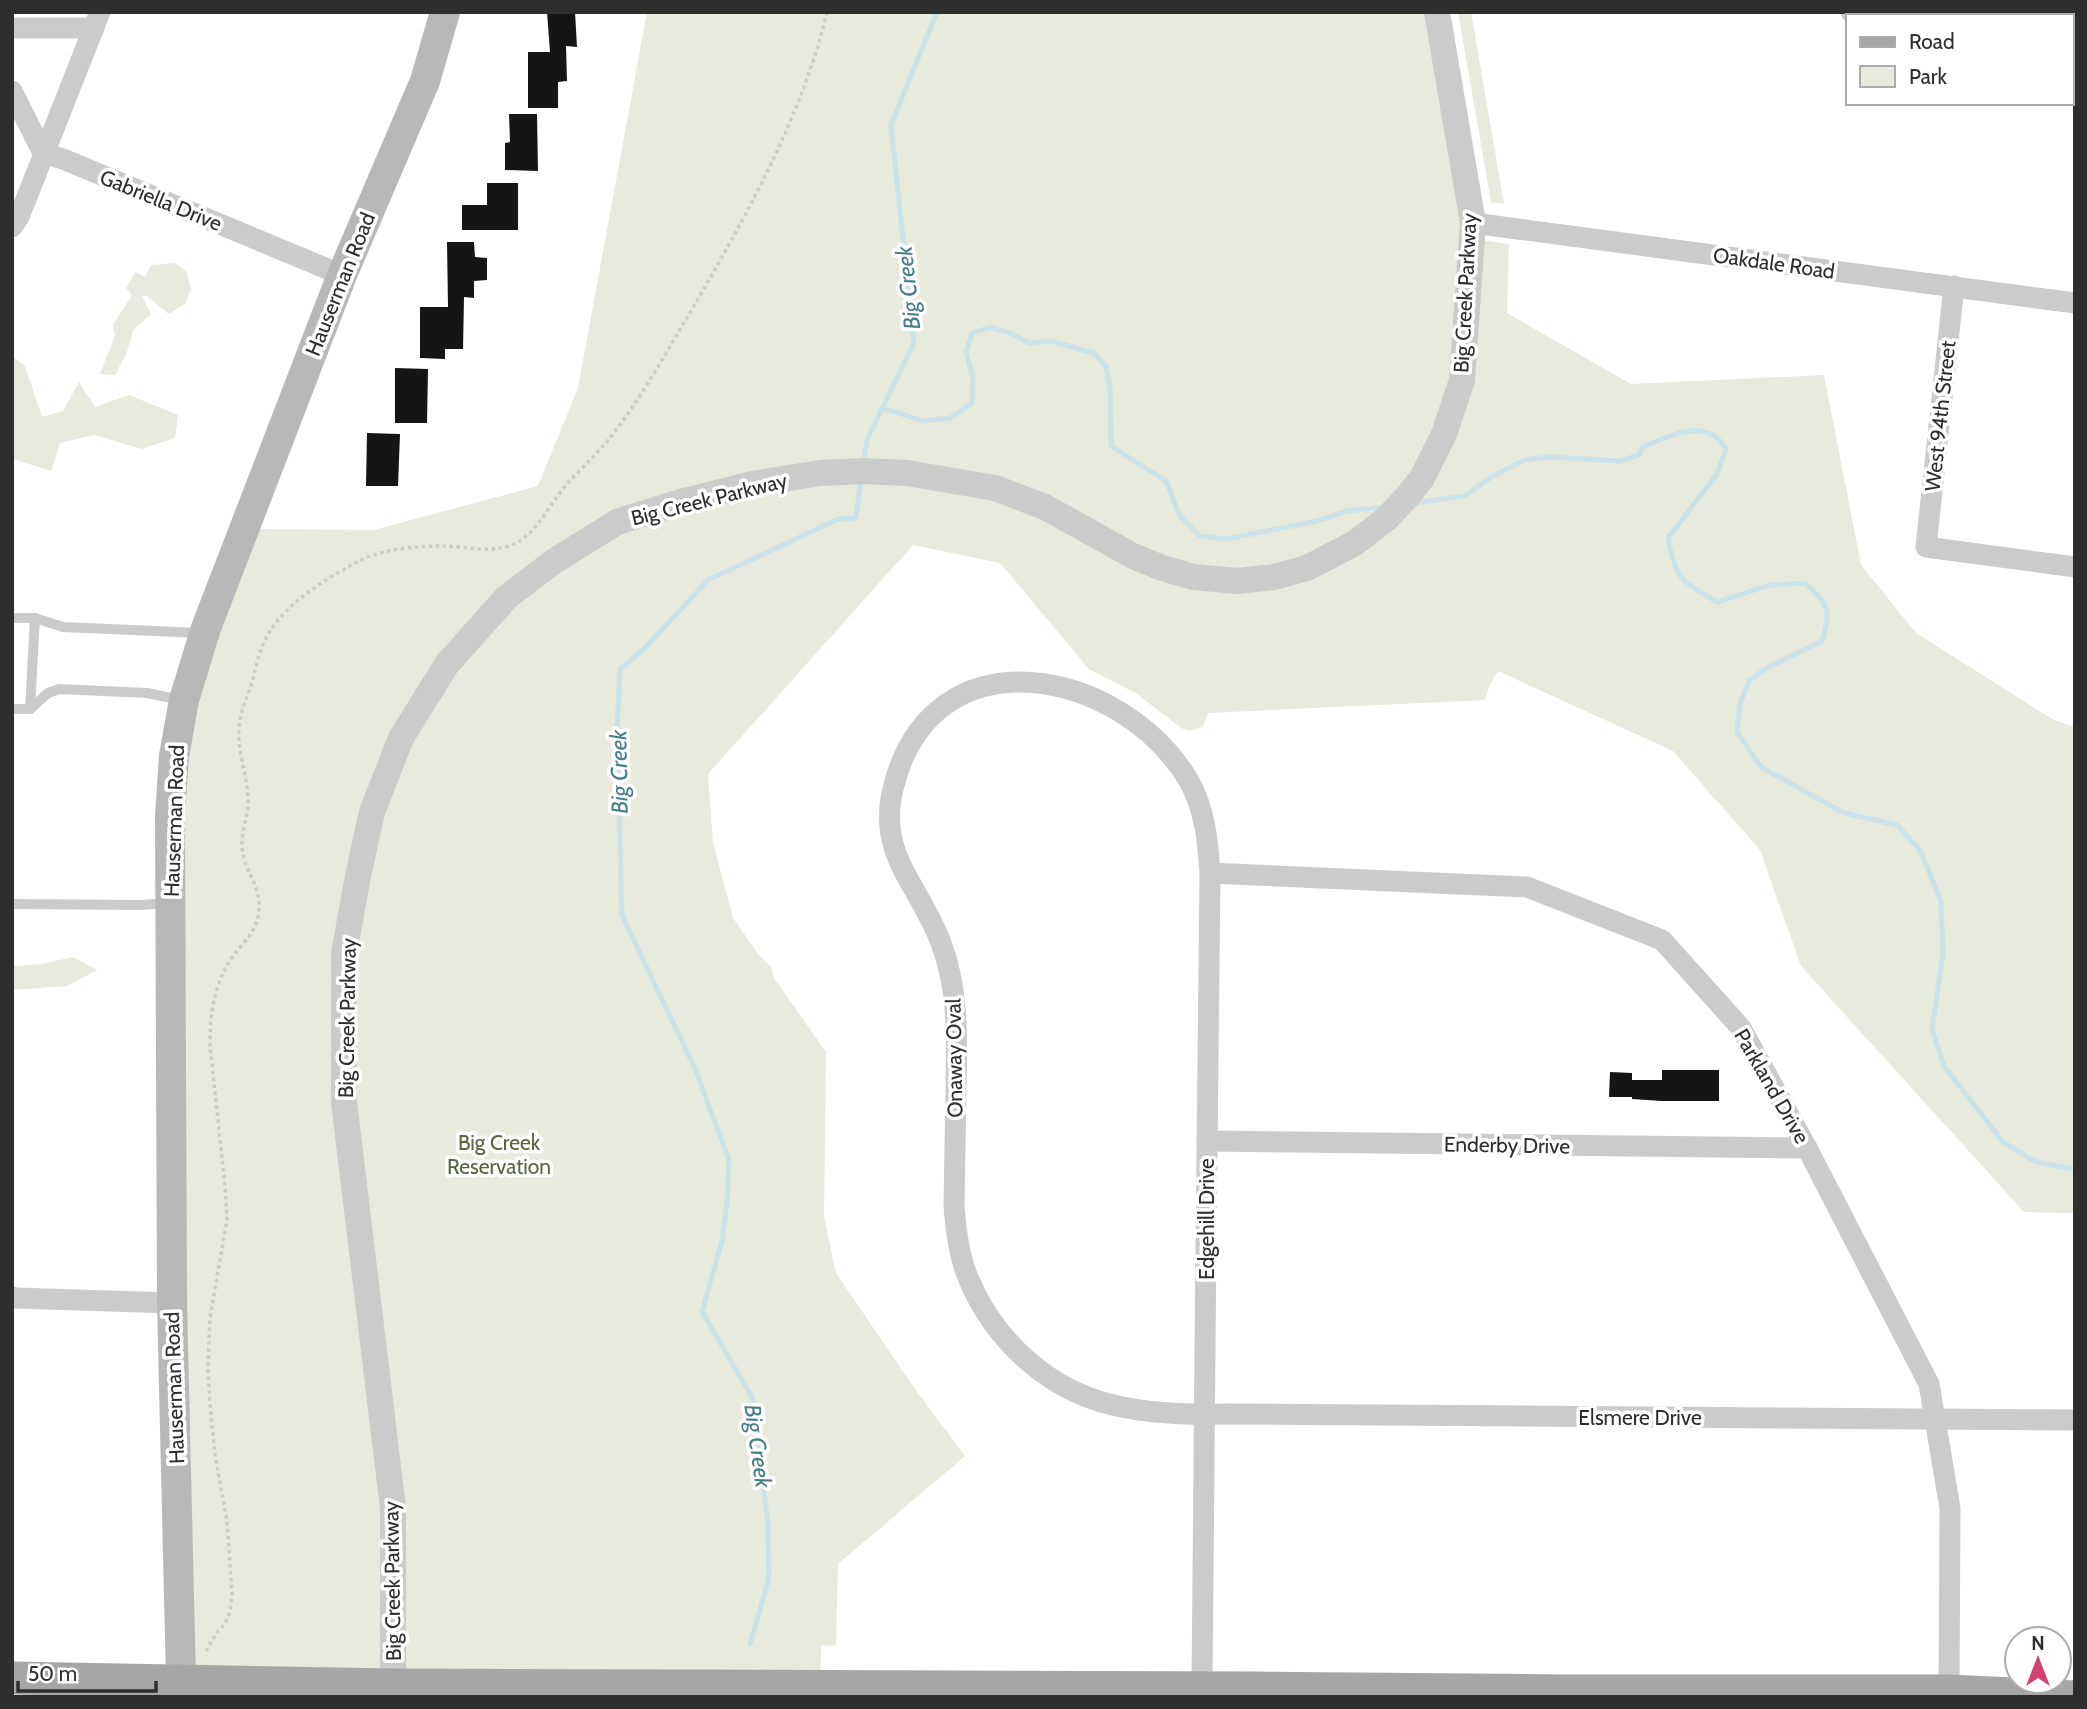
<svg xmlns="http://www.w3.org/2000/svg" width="2087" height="1709" font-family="Cabin,sans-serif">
<rect width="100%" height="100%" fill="#fff"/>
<g fill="#e7eadd">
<path d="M647,12H1440L1480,240L1509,244L1507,313L1631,384L1824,375L1861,565L1916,633L2054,720L2075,727V1213L2024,1212L1801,966L1760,850L1673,751L1498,671L1490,684L1485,700L1208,713L1203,727L1189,731L1181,728L1137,694L1089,669L1000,563L913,545L708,774L713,843L733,918L758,954L772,968L774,978L826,1052L824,1217L836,1273L917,1392L965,1456L838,1564L836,1645L821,1646L820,1697L183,1682L166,724L245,529L374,530L538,486L578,388Z"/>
<path d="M1458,12H1471L1504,204L1491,202Z"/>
<path d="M175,263L186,271L191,289L185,304L169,314L147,296H142L151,314L133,330L127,352L115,375L100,374L115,336L113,325L132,295L126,288L135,272L145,277L151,265Z"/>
<path d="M12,356L25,366L42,417L63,411L79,382L95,407L129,395L178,415L175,438L142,449L94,435L60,443L51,471L13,459Z"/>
<path d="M73,957L97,970L67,986L12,990V964L15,966L42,964Z"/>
</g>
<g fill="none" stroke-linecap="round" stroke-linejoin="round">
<g stroke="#cbe3e8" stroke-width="5">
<path d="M882,408L924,421L950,418L972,403L973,378L966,352L972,333L990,327L1010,333L1029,343L1050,341L1094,353L1106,366L1110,388L1111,446L1166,481L1180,516L1200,536L1226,539L1317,521L1347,511L1384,507"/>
<path d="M863,464L867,440L914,343L891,125L937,12"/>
<path d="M1414,503L1464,496L1493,476L1525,460L1548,457L1620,461L1639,455L1643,447C1663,439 1694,422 1715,436C1719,439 1723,445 1726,449L1717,474L1668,538C1676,581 1682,581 1717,602L1770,585L1805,583C1828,604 1832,610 1822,641L1765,669L1749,681L1740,704L1737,732L1761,767L1844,813L1897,825L1920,850L1941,901L1943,955L1932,1029L1944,1066L2003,1142L2036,1162L2075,1169"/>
<path d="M750,1644L769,1578L768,1523L752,1397L702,1312L722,1241L727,1202L729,1160L696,1071L622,915L617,732L620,669L644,649L708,580L838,519L856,518L861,477"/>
</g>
</g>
<g fill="#151515">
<path d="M547,12H575L577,47L566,46L567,81L558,82V108H528V52H550Z"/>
<path d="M509,114H537L538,171L505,170V143L510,142Z"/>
<path d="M487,183H518V230H462V205H487Z"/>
<path d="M447,242H474L475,257L487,258V280L474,281V298L464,297L463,349H445V359L420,358V307H448Z"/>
<path d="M395,368L428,369L427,423H395Z"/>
<path d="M367,433L400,434L398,486H366Z"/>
<path d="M1662,1070H1719V1101H1662L1632,1099V1097H1609L1610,1072L1632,1073V1080H1662Z"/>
</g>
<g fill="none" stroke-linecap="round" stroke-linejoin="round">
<path stroke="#cbcbcb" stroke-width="3.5" stroke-dasharray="3.5 3.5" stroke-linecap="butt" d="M206,1651L217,1632L225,1624L230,1611L232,1594L227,1521L215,1455L210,1404L208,1368L210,1318L227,1219L225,1186L210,1045C210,1013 214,983 233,956C242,944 255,933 258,917C264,886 244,874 242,847C241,831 248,817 248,801C248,776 237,752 239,728C240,712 247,698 252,683C256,668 258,653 266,638C284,604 324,580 357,562C381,549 415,546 442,546C467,546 499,556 521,540C541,526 551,502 567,484C579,470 593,458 604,445C637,406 662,359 688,316C743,222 802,118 827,12"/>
<g stroke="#cbcbcb" stroke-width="10">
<path d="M12,618H35L63,627L200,633"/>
<path d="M12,709H30L48,693L59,689L147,693L181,700"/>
<path d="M30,709L35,618"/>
<path d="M12,904L141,905L168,903"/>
</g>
<g stroke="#cbcbcb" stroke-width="21">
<path d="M1851,12L1879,16"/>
<path d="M12,28H94"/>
<path d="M2071,40L2075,41"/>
<path d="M12,91L43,153L63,159L342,275"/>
<path d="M1473,223L2075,303"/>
<path d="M12,227L19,217L100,12"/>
<path d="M1954,286L1926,547L2075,567"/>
<path d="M1210,873L1527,887L1662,940L1741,1028L1807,1148L1929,1384L1950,1508L1949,1691"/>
<path d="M1207,1141L1807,1148"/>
<path d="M12,1297L16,1298L172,1303"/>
<path d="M1202,1688C1204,1416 1207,1145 1210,873C1208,841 1205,810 1189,781C1122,668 934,630 894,785C875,854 920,885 941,943C959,990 957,1040 956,1089C955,1128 955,1167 954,1206C956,1231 959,1257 969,1280C994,1339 1046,1388 1109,1404C1147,1414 1188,1415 1227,1414L2075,1420"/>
</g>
<path stroke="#cbcbcb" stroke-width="26" d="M392,1697L393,1685V1508L344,1102V953L358,876L372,812L401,738L447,664L507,597L553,562L617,522L684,501L752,484L820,473L863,471L907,473L995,488L1045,507L1133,556L1162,568L1194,577L1237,581L1274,577L1307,568L1355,543L1386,519L1407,497L1422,478L1444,434L1462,380L1473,223L1437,12"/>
<path stroke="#b8b8b8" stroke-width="30" d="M181,1680L172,1303L170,816L174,756L184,700L206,628L342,275L425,81L445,12"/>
<path stroke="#a6a6a6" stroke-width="33" d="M12,1678L393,1685L1255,1688L1566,1691H1949L2075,1697"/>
</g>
<g text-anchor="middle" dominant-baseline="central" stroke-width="7" stroke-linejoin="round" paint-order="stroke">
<g font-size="21" fill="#2e2e2e" stroke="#fff">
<text transform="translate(161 200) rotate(22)">Gabriella Drive</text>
<text transform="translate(1774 263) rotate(8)">Oakdale Road</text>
<text transform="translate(340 284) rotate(-68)">Hauserman Road</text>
<text transform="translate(1465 293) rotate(-87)">Big Creek Parkway</text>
<text transform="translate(1940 416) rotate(-84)">West 94th Street</text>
<text transform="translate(709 499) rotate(-14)">Big Creek Parkway</text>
<text transform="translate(174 821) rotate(-88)">Hauserman Road</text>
<text transform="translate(347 1018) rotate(-89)">Big Creek Parkway</text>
<text transform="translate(954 1058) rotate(-91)">Onaway Oval</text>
<text transform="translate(1772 1086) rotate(60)">Parkland Drive</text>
<text transform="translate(1507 1145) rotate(1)">Enderby Drive</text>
<text transform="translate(1206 1219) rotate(-90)">Edgehill Drive</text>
<text transform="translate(174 1388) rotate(-92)">Hauserman Road</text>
<text x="1640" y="1417">Elsmere Drive</text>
<text transform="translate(392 1581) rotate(-91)">Big Creek Parkway</text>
</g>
<g font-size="21" fill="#5a6540" stroke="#fff">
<text x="499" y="1142">Big Creek<tspan x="499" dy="24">Reservation</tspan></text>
</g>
<g font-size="23" font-style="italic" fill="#447d87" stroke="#fff">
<text transform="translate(908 288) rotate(-96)">Big Creek</text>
<text transform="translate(619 772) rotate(-91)">Big Creek</text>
<text transform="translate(758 1446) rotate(82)">Big Creek</text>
</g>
</g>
<rect width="2087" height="1709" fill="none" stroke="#2e2e2e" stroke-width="28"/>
<rect x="1846" y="14" width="228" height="91" fill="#ffffff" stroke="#ababab" stroke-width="2"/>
<rect x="1860" y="37" width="35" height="10" fill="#a6a6a6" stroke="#ababab" stroke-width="2"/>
<text x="1909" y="49" font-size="21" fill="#2e2e2e">Road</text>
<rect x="1860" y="66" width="35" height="21" fill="#e7eadd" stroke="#ababab" stroke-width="2"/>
<text x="1909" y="84" font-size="21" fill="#2e2e2e">Park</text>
<g transform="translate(2038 1660)"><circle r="33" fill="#ffffff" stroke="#ababab" stroke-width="2"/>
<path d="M0-5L12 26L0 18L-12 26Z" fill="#d3416f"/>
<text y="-10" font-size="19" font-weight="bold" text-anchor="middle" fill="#2e2e2e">N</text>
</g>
<path d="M18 1681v10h138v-10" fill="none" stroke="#2e2e2e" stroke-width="3.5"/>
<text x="28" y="1681" font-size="21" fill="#2e2e2e" stroke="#ffffff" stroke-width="5" paint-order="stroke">50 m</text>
</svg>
